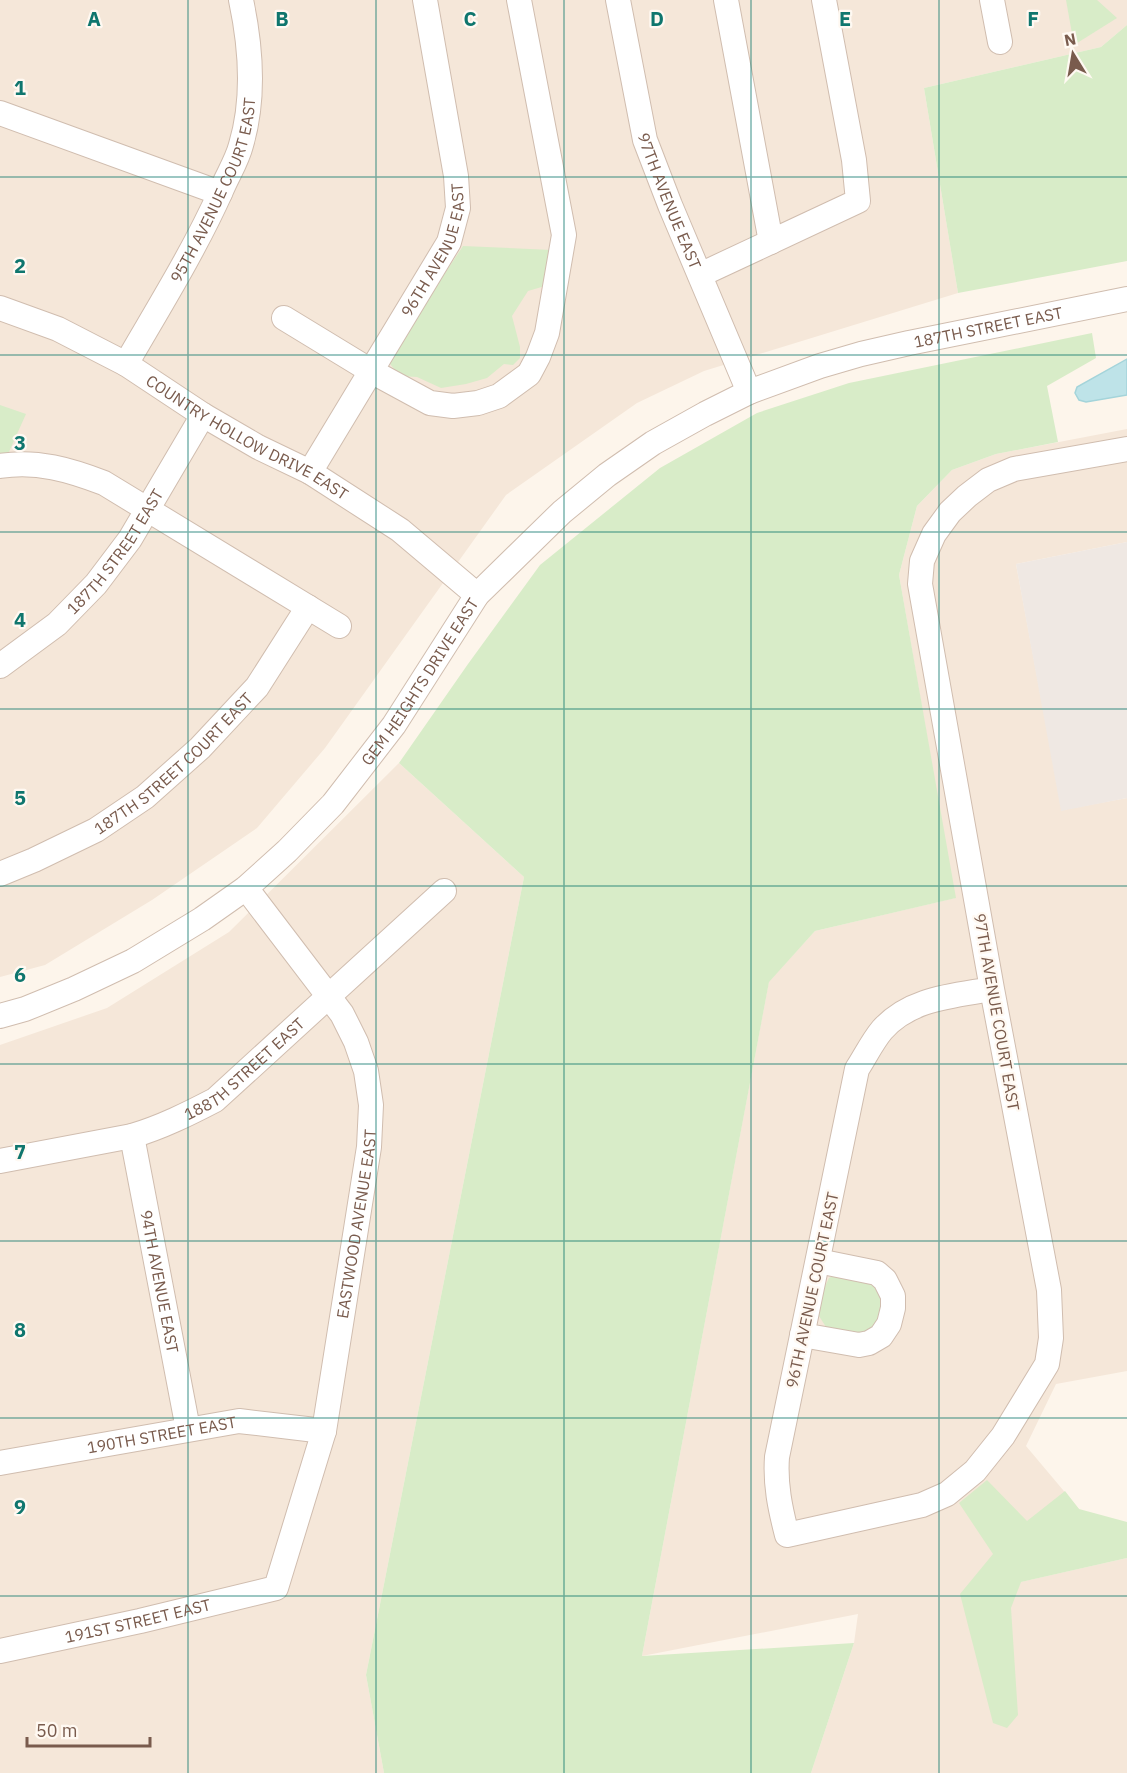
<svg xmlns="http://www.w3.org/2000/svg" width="1127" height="1773" font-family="'IBM Plex Sans',sans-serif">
<rect width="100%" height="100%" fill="#fdf5eb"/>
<g fill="#f5e7d9">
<path d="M0,0H1127V25L1101,47L924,88L958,293L704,371L637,403L506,495L325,748L257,828L152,900L45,965L0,977Z"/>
<path d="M1127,429V542L1016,564L1062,810L1127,798V1371L1056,1384L1026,1446L1079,1509L1011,1584L1127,1558V1773H811L854,1643L858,1614L642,1656L769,981L815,931L955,898L899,575L917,506L952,470L996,454Z"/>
<path d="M399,763L524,877L366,1675L384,1773H0V1045L107,1008L229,932Z"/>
</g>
<path fill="#efe8e3" d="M1127,542V798L1061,811L1016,564Z"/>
<g fill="#d8ecc8">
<path d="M1066,0H1097L1117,18L1074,45Z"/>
<path d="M1127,25V261L958,293L924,88L1101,47Z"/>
<path d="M463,246L552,250L545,286L528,291L512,316L520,347V358L513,365L504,364L487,378L466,384L441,388L417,377L400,376L390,364L394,350Z"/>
<path d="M1092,333L1096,358L1047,386L1058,442L996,454L952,470L917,506L899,575L956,898L815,931L769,982L642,1656L854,1643L811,1773H384L366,1675L524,877L399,763L468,664L540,565L660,468L757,413L849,383Z"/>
<path d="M0,405L26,414L8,454L0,456Z"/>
<path d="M838,1273C855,1278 882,1280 885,1302C886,1308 883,1316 881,1322L861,1337L826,1327L819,1316L822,1292L829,1278Z"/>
<path d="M987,1480L1027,1521L1065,1491L1079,1509L1127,1522V1558L1021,1582L1011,1608L1018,1715L1007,1728L993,1723L960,1594L993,1554L959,1503Z"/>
</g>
<path fill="#bee3e8" stroke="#a4d4da" stroke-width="1.5" d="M1127,359V395L1086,402L1079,400L1075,393L1077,387Z"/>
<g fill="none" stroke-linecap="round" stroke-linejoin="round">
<defs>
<g id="minor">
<path id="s1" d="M618,0L645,140L670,205L749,392"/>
<path d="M726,0L771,242"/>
<path d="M992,0L1000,42"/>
<path d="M0,113L220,193"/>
<path d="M700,275L858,201L854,160L824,0"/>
<path id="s2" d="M0,308L58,329L126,364L203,415L258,447L310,472L400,530L477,595"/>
<path d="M284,318L371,371L430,403L453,406L478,403L499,396L529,374L538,357L547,333L564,235L519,0"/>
<path id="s3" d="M126,364C159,307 194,251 221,191C227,176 237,161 241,145C255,98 251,47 241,0"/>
<path d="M0,466C37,460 70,470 104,483L339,626"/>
<path id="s4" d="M310,472L449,242L458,208L456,176L425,0"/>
<path id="s5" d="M0,666L57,624L96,584L130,539L203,415"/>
<path id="s6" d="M0,874L34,860L96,830L145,797L200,748L257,687L308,607"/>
<path d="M992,989C953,996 910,998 882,1030C872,1042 865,1057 857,1069L777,1457C775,1484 780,1508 787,1535L922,1505L947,1494L975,1471L1003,1436L1047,1364L1051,1338L1049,1290L992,989L920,584L922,561L934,534L950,512L967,496L988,480L1014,469L1127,449"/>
<path id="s7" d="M0,1016L25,1009L74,989L133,961L202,919L246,888L287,851L333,804L394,725L477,595L562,512L607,475L653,443L705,414L749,392L820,366L861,354L909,343L1127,299"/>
<path id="s8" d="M132,1136L188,1429"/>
<path id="s9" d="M0,1161L132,1136C162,1127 188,1114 215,1100L444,891"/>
<path d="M802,1335L859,1345L869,1343L881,1336L889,1324L893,1308V1296L885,1280L877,1273L818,1261"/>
<path id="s10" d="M0,1463L239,1421L324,1431"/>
<path id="s11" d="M0,1651L140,1621L276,1588L324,1431L369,1147L371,1105L366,1071L356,1042L342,1014L246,888"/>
</g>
</defs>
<use href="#minor" stroke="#d0bdaf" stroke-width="26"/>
<use href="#minor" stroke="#fff" stroke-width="24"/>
</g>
<path fill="none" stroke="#0f766e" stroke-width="1.5" stroke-opacity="0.55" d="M188,0V1773M376,0V1773M564,0V1773M751,0V1773M939,0V1773M0,177H1127M0,355H1127M0,532H1127M0,709H1127M0,886H1127M0,1064H1127M0,1241H1127M0,1418H1127M0,1596H1127"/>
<g text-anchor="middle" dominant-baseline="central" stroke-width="4.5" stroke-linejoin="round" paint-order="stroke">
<g font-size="16" fill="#795b4d" stroke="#fff9f2">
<text stroke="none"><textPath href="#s3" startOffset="196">95TH AVENUE COURT EAST</textPath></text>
<text stroke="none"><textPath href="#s1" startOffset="208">97TH AVENUE EAST</textPath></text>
<text stroke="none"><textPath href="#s4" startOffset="256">96TH AVENUE EAST</textPath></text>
<text stroke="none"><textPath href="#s7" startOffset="1244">187TH STREET EAST</textPath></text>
<text stroke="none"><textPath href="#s2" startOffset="280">COUNTRY HOLLOW DRIVE EAST</textPath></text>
<text stroke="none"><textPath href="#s5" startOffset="164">187TH STREET EAST</textPath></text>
<text stroke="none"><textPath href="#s7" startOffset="550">GEM HEIGHTS DRIVE EAST</textPath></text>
<text stroke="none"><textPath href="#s6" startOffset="208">187TH STREET COURT EAST</textPath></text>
<text transform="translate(997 1012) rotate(80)">97TH AVENUE COURT EAST</text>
<text stroke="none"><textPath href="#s9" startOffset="267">188TH STREET EAST</textPath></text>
<text stroke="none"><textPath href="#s11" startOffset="657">EASTWOOD AVENUE EAST</textPath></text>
<text stroke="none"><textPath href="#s8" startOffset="148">94TH AVENUE EAST</textPath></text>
<text transform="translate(812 1290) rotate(-78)">96TH AVENUE COURT EAST</text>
<text stroke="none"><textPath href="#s10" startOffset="164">190TH STREET EAST</textPath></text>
<text stroke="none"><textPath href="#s11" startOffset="141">191ST STREET EAST</textPath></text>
</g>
</g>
<g font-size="20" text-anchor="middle" font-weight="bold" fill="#0f766e" stroke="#fff9f2" stroke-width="4.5" stroke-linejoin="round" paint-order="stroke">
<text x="94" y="26">A</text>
<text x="282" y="26">B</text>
<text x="470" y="26">C</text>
<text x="657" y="26">D</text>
<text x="845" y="26">E</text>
<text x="1033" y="26">F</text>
<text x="20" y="95">1</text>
<text x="20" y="273">2</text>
<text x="20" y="450">3</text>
<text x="20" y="627">4</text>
<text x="20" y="805">5</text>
<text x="20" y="982">6</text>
<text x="20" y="1159">7</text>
<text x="20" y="1337">8</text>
<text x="20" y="1514">9</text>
</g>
<g transform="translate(1073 54) rotate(349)" stroke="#fff9f2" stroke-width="4.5" paint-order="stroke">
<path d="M0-4.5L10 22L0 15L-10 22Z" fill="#795b4d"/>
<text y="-9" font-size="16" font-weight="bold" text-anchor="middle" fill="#795b4d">N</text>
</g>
<path d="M27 1737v9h123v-9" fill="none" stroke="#795b4d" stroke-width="3"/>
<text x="36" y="1737" font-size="18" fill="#795b4d" stroke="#fff9f2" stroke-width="4.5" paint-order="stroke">50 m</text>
</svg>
